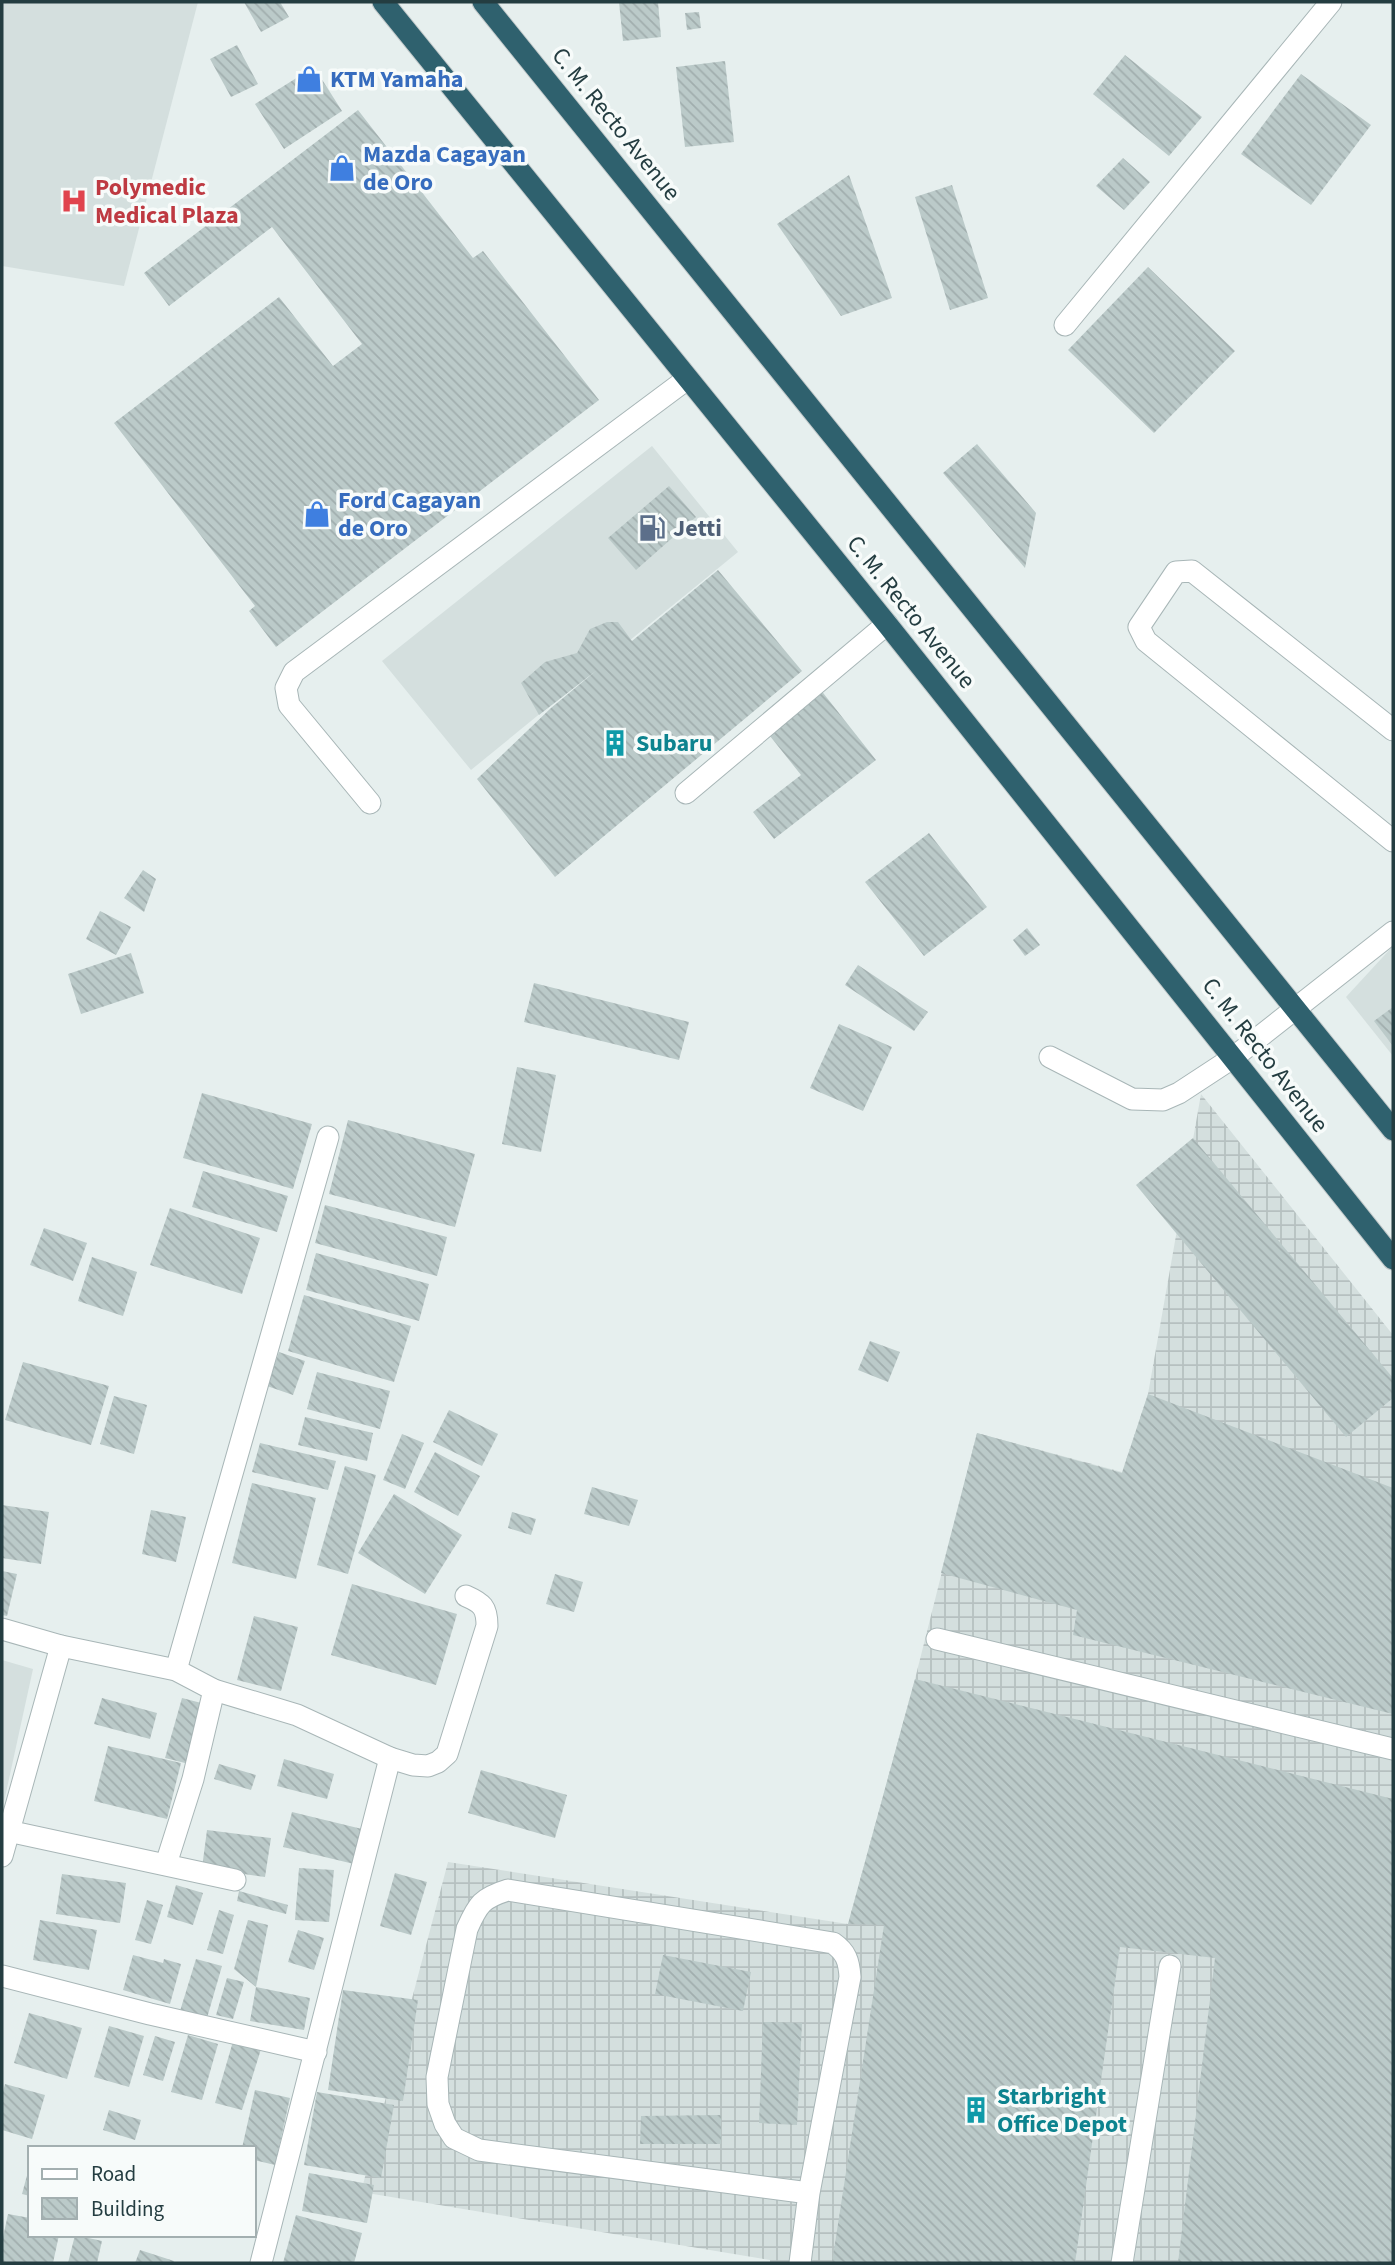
<svg xmlns="http://www.w3.org/2000/svg" width="1395" height="2265" font-family="'Source Sans 3',sans-serif">
<defs>
<pattern id="industrial-grid" width="8" height="8" patternUnits="userSpaceOnUse" patternTransform="scale(1.75)"><rect width="8" height="8" fill="#d4dfde"/><path d="M0 4h8M4 0v8" fill="none" stroke="#b6c0c0"/></pattern>
<pattern id="building-back-hatch" width="6" height="6" patternUnits="userSpaceOnUse" patternTransform="scale(1.75)"><rect width="6" height="6" fill="#bbcac9"/><path d="M-1 5l2 2M0 0l6 6M5-1l2 2" fill="none" stroke="#a1aeae"/></pattern>
</defs>
<rect width="100%" height="100%" fill="#e6efee"/>
<g fill="#d4dfde">
<path d="M2,2H198L124,286L2,266Z"/>
<path d="M652,446L738,552L471,770L382,661Z"/>
<path d="M1393,946V1056L1346,997Z"/>
<path d="M2,1660L33,1669L2,1811Z"/>
</g>
<path fill="url(#industrial-grid)" d="M1201,1094L1393,1335V2263H770V2260L361,2192L448,1862L848,1924L915,1679L977,1433L1122,1472L1148,1394Z"/>
<g fill="url(#building-back-hatch)">
<path d="M244,2H280L289,17L261,32Z"/>
<path d="M619,2H658L661,37L623,41Z"/>
<path d="M699,12L701,28L687,30L685,13Z"/>
<path d="M237,45L258,84L231,97L210,59Z"/>
<path d="M1125,55L1202,117L1169,156L1093,94Z"/>
<path d="M725,61L734,142L685,147L676,67Z"/>
<path d="M314,67L342,111L284,149L255,104Z"/>
<path d="M1301,74L1371,125L1311,205L1241,154Z"/>
<path d="M358,110L473,258L483,251L599,400L276,647L249,611L255,606L114,423L279,297L333,366L362,344L272,227L169,306L144,273Z"/>
<path d="M1123,158L1150,182L1124,210L1096,186Z"/>
<path d="M849,175L892,298L841,316L777,224Z"/>
<path d="M952,185L988,298L950,310L915,197Z"/>
<path d="M1148,267L1235,351L1154,433L1068,350Z"/>
<path d="M977,444L1036,513L1025,568L943,473Z"/>
<path d="M669,486L696,517L636,570L608,538Z"/>
<path d="M718,570L802,671L555,877L477,779L551,708L597,670L539,715L521,683L545,662L577,653L590,629L607,622H618L632,641Z"/>
<path d="M820,689L876,760L774,839L753,812L801,775L766,731Z"/>
<path d="M929,833L987,907L924,956L865,882Z"/>
<path d="M143,870L156,879L144,912L124,898Z"/>
<path d="M100,911L131,927L116,955L86,939Z"/>
<path d="M1027,928L1040,945L1025,956L1013,940Z"/>
<path d="M131,953L144,993L81,1014L68,974Z"/>
<path d="M858,965L928,1012L914,1031L845,985Z"/>
<path d="M534,983L689,1022L679,1060L524,1022Z"/>
<path d="M1393,1007V1046L1374,1021Z"/>
<path d="M839,1024L892,1047L863,1111L810,1088Z"/>
<path d="M517,1067L556,1075L541,1152L502,1144Z"/>
<path d="M202,1093L312,1124L293,1189L183,1158Z"/>
<path d="M348,1120L475,1154L455,1227L329,1194Z"/>
<path d="M1193,1138L1393,1378V1398L1346,1437L1136,1185Z"/>
<path d="M203,1171L288,1196L277,1232L192,1207Z"/>
<path d="M325,1205L447,1237L437,1276L315,1243Z"/>
<path d="M170,1208L260,1238L242,1294L150,1265Z"/>
<path d="M44,1228L87,1243L73,1281L30,1265Z"/>
<path d="M316,1253L429,1284L419,1321L306,1290Z"/>
<path d="M92,1257L137,1272L123,1316L78,1301Z"/>
<path d="M304,1295L411,1326L394,1382L288,1351Z"/>
<path d="M870,1341L900,1352L888,1382L858,1370Z"/>
<path d="M279,1352L305,1361L293,1395L267,1386Z"/>
<path d="M23,1362L109,1386L91,1445L5,1420Z"/>
<path d="M317,1372L390,1391L380,1429L307,1409Z"/>
<path d="M1148,1394L1393,1488V1714L1073,1635L1077,1610L941,1573L977,1433L1122,1473Z"/>
<path d="M114,1396L147,1405L134,1454L100,1444Z"/>
<path d="M449,1410L498,1434L482,1466L433,1442Z"/>
<path d="M305,1417L373,1433L367,1461L298,1445Z"/>
<path d="M402,1434L424,1443L405,1489L383,1480Z"/>
<path d="M260,1443L336,1461L328,1490L252,1472Z"/>
<path d="M435,1452L480,1476L458,1516L414,1492Z"/>
<path d="M345,1466L376,1475L348,1574L317,1565Z"/>
<path d="M252,1483L316,1498L296,1579L232,1563Z"/>
<path d="M592,1487L638,1500L629,1526L584,1514Z"/>
<path d="M394,1494L462,1535L425,1594L358,1553Z"/>
<path d="M2,1505L49,1512L41,1564L2,1558Z"/>
<path d="M151,1510L186,1517L176,1562L142,1554Z"/>
<path d="M512,1512L536,1519L531,1535L508,1528Z"/>
<path d="M2,1571L17,1574L7,1616L2,1615Z"/>
<path d="M555,1574L583,1582L574,1612L546,1604Z"/>
<path d="M352,1584L457,1614L436,1685L331,1655Z"/>
<path d="M254,1616L298,1627L281,1691L237,1680Z"/>
<path d="M915,1679L1393,1799V2263H1178L1215,1958L1120,1947L1075,2263H832L884,1925L848,1924Z"/>
<path d="M102,1698L157,1713L150,1739L94,1724Z"/>
<path d="M182,1698L209,1705L193,1765L165,1758Z"/>
<path d="M108,1746L181,1763L167,1819L94,1801Z"/>
<path d="M284,1759L334,1774L327,1799L277,1786Z"/>
<path d="M219,1764L256,1775L251,1790L214,1779Z"/>
<path d="M481,1770L567,1795L555,1838L468,1813Z"/>
<path d="M292,1812L362,1829L354,1864L283,1847Z"/>
<path d="M207,1830L271,1838L265,1877L202,1868Z"/>
<path d="M299,1868L334,1870L329,1922L295,1920Z"/>
<path d="M395,1873L427,1882L411,1935L380,1926Z"/>
<path d="M62,1874L126,1883L120,1923L56,1914Z"/>
<path d="M176,1885L203,1893L193,1925L167,1917Z"/>
<path d="M239,1891L288,1905L286,1914L237,1901Z"/>
<path d="M147,1900L163,1905L151,1944L135,1940Z"/>
<path d="M219,1910L234,1915L223,1954L207,1950Z"/>
<path d="M40,1920L97,1930L89,1970L33,1960Z"/>
<path d="M248,1920L268,1925L256,1987L234,1969Z"/>
<path d="M298,1930L324,1938L314,1970L288,1962Z"/>
<path d="M133,1955L163,1963L164,1959L181,1964L170,2004L123,1990Z"/>
<path d="M663,1955L751,1972L743,2011L655,1994Z"/>
<path d="M196,1959L222,1966L207,2018L180,2011Z"/>
<path d="M227,1978L244,1982L233,2019L216,2015Z"/>
<path d="M256,1987L310,1998L304,2030L250,2021Z"/>
<path d="M343,1990L418,2000L403,2101L328,2090Z"/>
<path d="M29,2013L82,2028L67,2079L14,2063Z"/>
<path d="M763,2022L802,2023L797,2125L759,2123Z"/>
<path d="M109,2026L144,2036L129,2087L94,2077Z"/>
<path d="M188,2035L218,2044L202,2100L171,2092Z"/>
<path d="M155,2036L175,2042L163,2081L143,2075Z"/>
<path d="M234,2038L262,2046L242,2110L215,2103Z"/>
<path d="M5,2084L45,2095L32,2139L2,2130V2096Z"/>
<path d="M255,2090L290,2098L275,2165L254,2160V2148H242Z"/>
<path d="M317,2092L394,2105L381,2178L304,2165Z"/>
<path d="M109,2110L141,2120L135,2140L103,2130Z"/>
<path d="M721,2115V2144H640L641,2116Z"/>
<path d="M29,2168H30V2196L22,2194Z"/>
<path d="M309,2173L374,2185L367,2223L302,2211Z"/>
<path d="M8,2214L30,2218V2235H59L53,2263H2V2242Z"/>
<path d="M296,2215L362,2233L354,2263H283Z"/>
<path d="M75,2235L102,2241L97,2263H68Z"/>
<path d="M140,2250L174,2261L173,2263H135Z"/>
</g>
<g fill="none" stroke-linecap="round" stroke-linejoin="round">
<defs>
<g id="minor">
<path d="M1065,325L1331,2"/>
<path d="M1393,730L1192,571L1176,572L1139,627L1146,641L1393,841"/>
<path d="M686,793L887,624"/>
<path d="M370,803L289,705L286,688L294,672L687,379"/>
<path d="M1050,1057L1132,1099L1163,1100L1179,1093L1234,1057L1393,932"/>
<path d="M2,1629L61,1646L176,1670L214,1690L297,1715L390,1758L413,1765L428,1766L438,1762L447,1754L487,1626C487,1607 482,1603 466,1596"/>
<path d="M937,1639L1393,1749"/>
<path d="M176,1670L328,1137"/>
<path d="M8,1831L235,1880"/>
<path d="M2,1856L61,1646"/>
<path d="M166,1864L193,1779L214,1690"/>
<path d="M2,1976L150,2014L316,2052"/>
<path d="M261,2263L390,1758"/>
<path d="M800,2263L809,2193L850,1977C849,1961 846,1952 833,1943L508,1890C482,1898 478,1904 467,1929L437,2077L438,2104L445,2124L454,2138L479,2150L809,2193"/>
<path d="M1122,2263L1170,1966"/>
</g>
<g id="highway">
<path d="M383,2L887,624L1393,1259"/>
<path d="M483,2L1393,1130"/>
</g>
</defs>
<use href="#minor" stroke="#a8b6b7" stroke-width="23"/>
<use href="#highway" stroke="#c2c9ca" stroke-width="23"/>
<use href="#minor" stroke="#fff" stroke-width="21"/>
<use href="#highway" stroke="#2f616e" stroke-width="21"/>
</g>
<defs>
<symbol id="shop-bare" viewBox="-9 -9 18 18"><path d="M-5-2.5h2.3a2.7 3.5 0 0 1 5.4 0H5L5.5 6h-11ZM-1.5-2.5h3a1.5 2.3 0 0 0-3 0Z" fill="#3f7fe0" stroke="#f7fbfa" stroke-width="2.5" paint-order="stroke"/></symbol>
<symbol id="hospital-bare" viewBox="-9 -9 18 18"><path d="M-5-5h3v3.5h4V-5h3V5h-3V1.5h-4V5h-3Z" fill="#e0444e" stroke="#f7fbfa" stroke-width="2.5" paint-order="stroke"/></symbol>
<symbol id="fuel-bare" viewBox="-9 -9 18 18"><path d="M-5.5-6h7V0h2V4h1.3V-2.5L3-4.5l.8-.8L6-3V5H2.5V1h-1V6h-7ZM-4.2-4.7v3.2H.2V-4.7Z" fill="#5c6f8a" stroke="#f7fbfa" stroke-width="2.5" paint-order="stroke"/></symbol>
<symbol id="building-bare" viewBox="-9 -9 18 18"><path d="M-4-6H4V6H1V3H-1V6H-4ZM-2.5-4.3h1.7v1.8h-1.7ZM.8-4.3h1.7v1.8H.8ZM-2.5-1h1.7V.8h-1.7ZM.8-1h1.7V.8H.8Z" fill="#0f9aa8" stroke="#f7fbfa" stroke-width="2.5" paint-order="stroke"/></symbol>
</defs>
<g fill-rule="evenodd">
<use href="#shop-bare" x="290" y="60" width="38" height="38"/>
<use href="#shop-bare" x="323" y="149" width="38" height="38"/>
<use href="#hospital-bare" x="55" y="182" width="38" height="38"/>
<use href="#shop-bare" x="298" y="495" width="38" height="38"/>
<use href="#fuel-bare" x="633" y="509" width="38" height="38"/>
<use href="#building-bare" x="596" y="724" width="38" height="38"/>
<use href="#building-bare" x="957" y="2091" width="38" height="38"/>
</g>
<g text-anchor="middle" dominant-baseline="central" stroke-width="7" stroke-linejoin="round" paint-order="stroke">
<g font-size="24" font-weight="bold" fill="#366cbe" stroke="#f7fbfa" text-anchor="start">
<text x="330" y="79">KTM Yamaha</text>
<text x="363" y="154">Mazda Cagayan<tspan x="363" dy="28">de Oro</tspan></text>
<text x="338" y="500">Ford Cagayan<tspan x="338" dy="28">de Oro</tspan></text>
</g>
<g font-size="24" fill="#243d41" stroke="#f7fbfa">
<text transform="translate(616 124) rotate(51)">C. M. Recto Avenue</text>
<text transform="translate(911 612) rotate(51)">C. M. Recto Avenue</text>
<text transform="translate(1265 1055) rotate(52)">C. M. Recto Avenue</text>
</g>
<g font-size="24" font-weight="bold" fill="#be3a42" stroke="#f7fbfa" text-anchor="start">
<text x="95" y="187">Polymedic<tspan x="95" dy="28">Medical Plaza</tspan></text>
</g>
<g font-size="24" font-weight="bold" fill="#4e5e75" stroke="#f7fbfa" text-anchor="start">
<text x="673" y="528">Jetti</text>
</g>
<g font-size="24" font-weight="bold" fill="#0d838f" stroke="#f7fbfa" text-anchor="start">
<text x="636" y="743">Subaru</text>
<text x="997" y="2096">Starbright<tspan x="997" dy="28">Office Depot</tspan></text>
</g>
</g>
<rect width="1395" height="2265" fill="none" stroke="#243d41" stroke-width="7"/>
<rect x="28" y="2146" width="228" height="91" fill="#f7fbfa" stroke="#a3afb0" stroke-width="2"/>
<rect x="42" y="2169" width="35" height="10" fill="#ffffff" stroke="#a3afb0" stroke-width="2"/>
<text x="91" y="2181" font-size="21" fill="#243d41">Road</text>
<rect x="42" y="2198" width="35" height="21" fill="url(#building-back-hatch)" stroke="#a3afb0" stroke-width="2"/>
<text x="91" y="2216" font-size="21" fill="#243d41">Building</text>
</svg>
